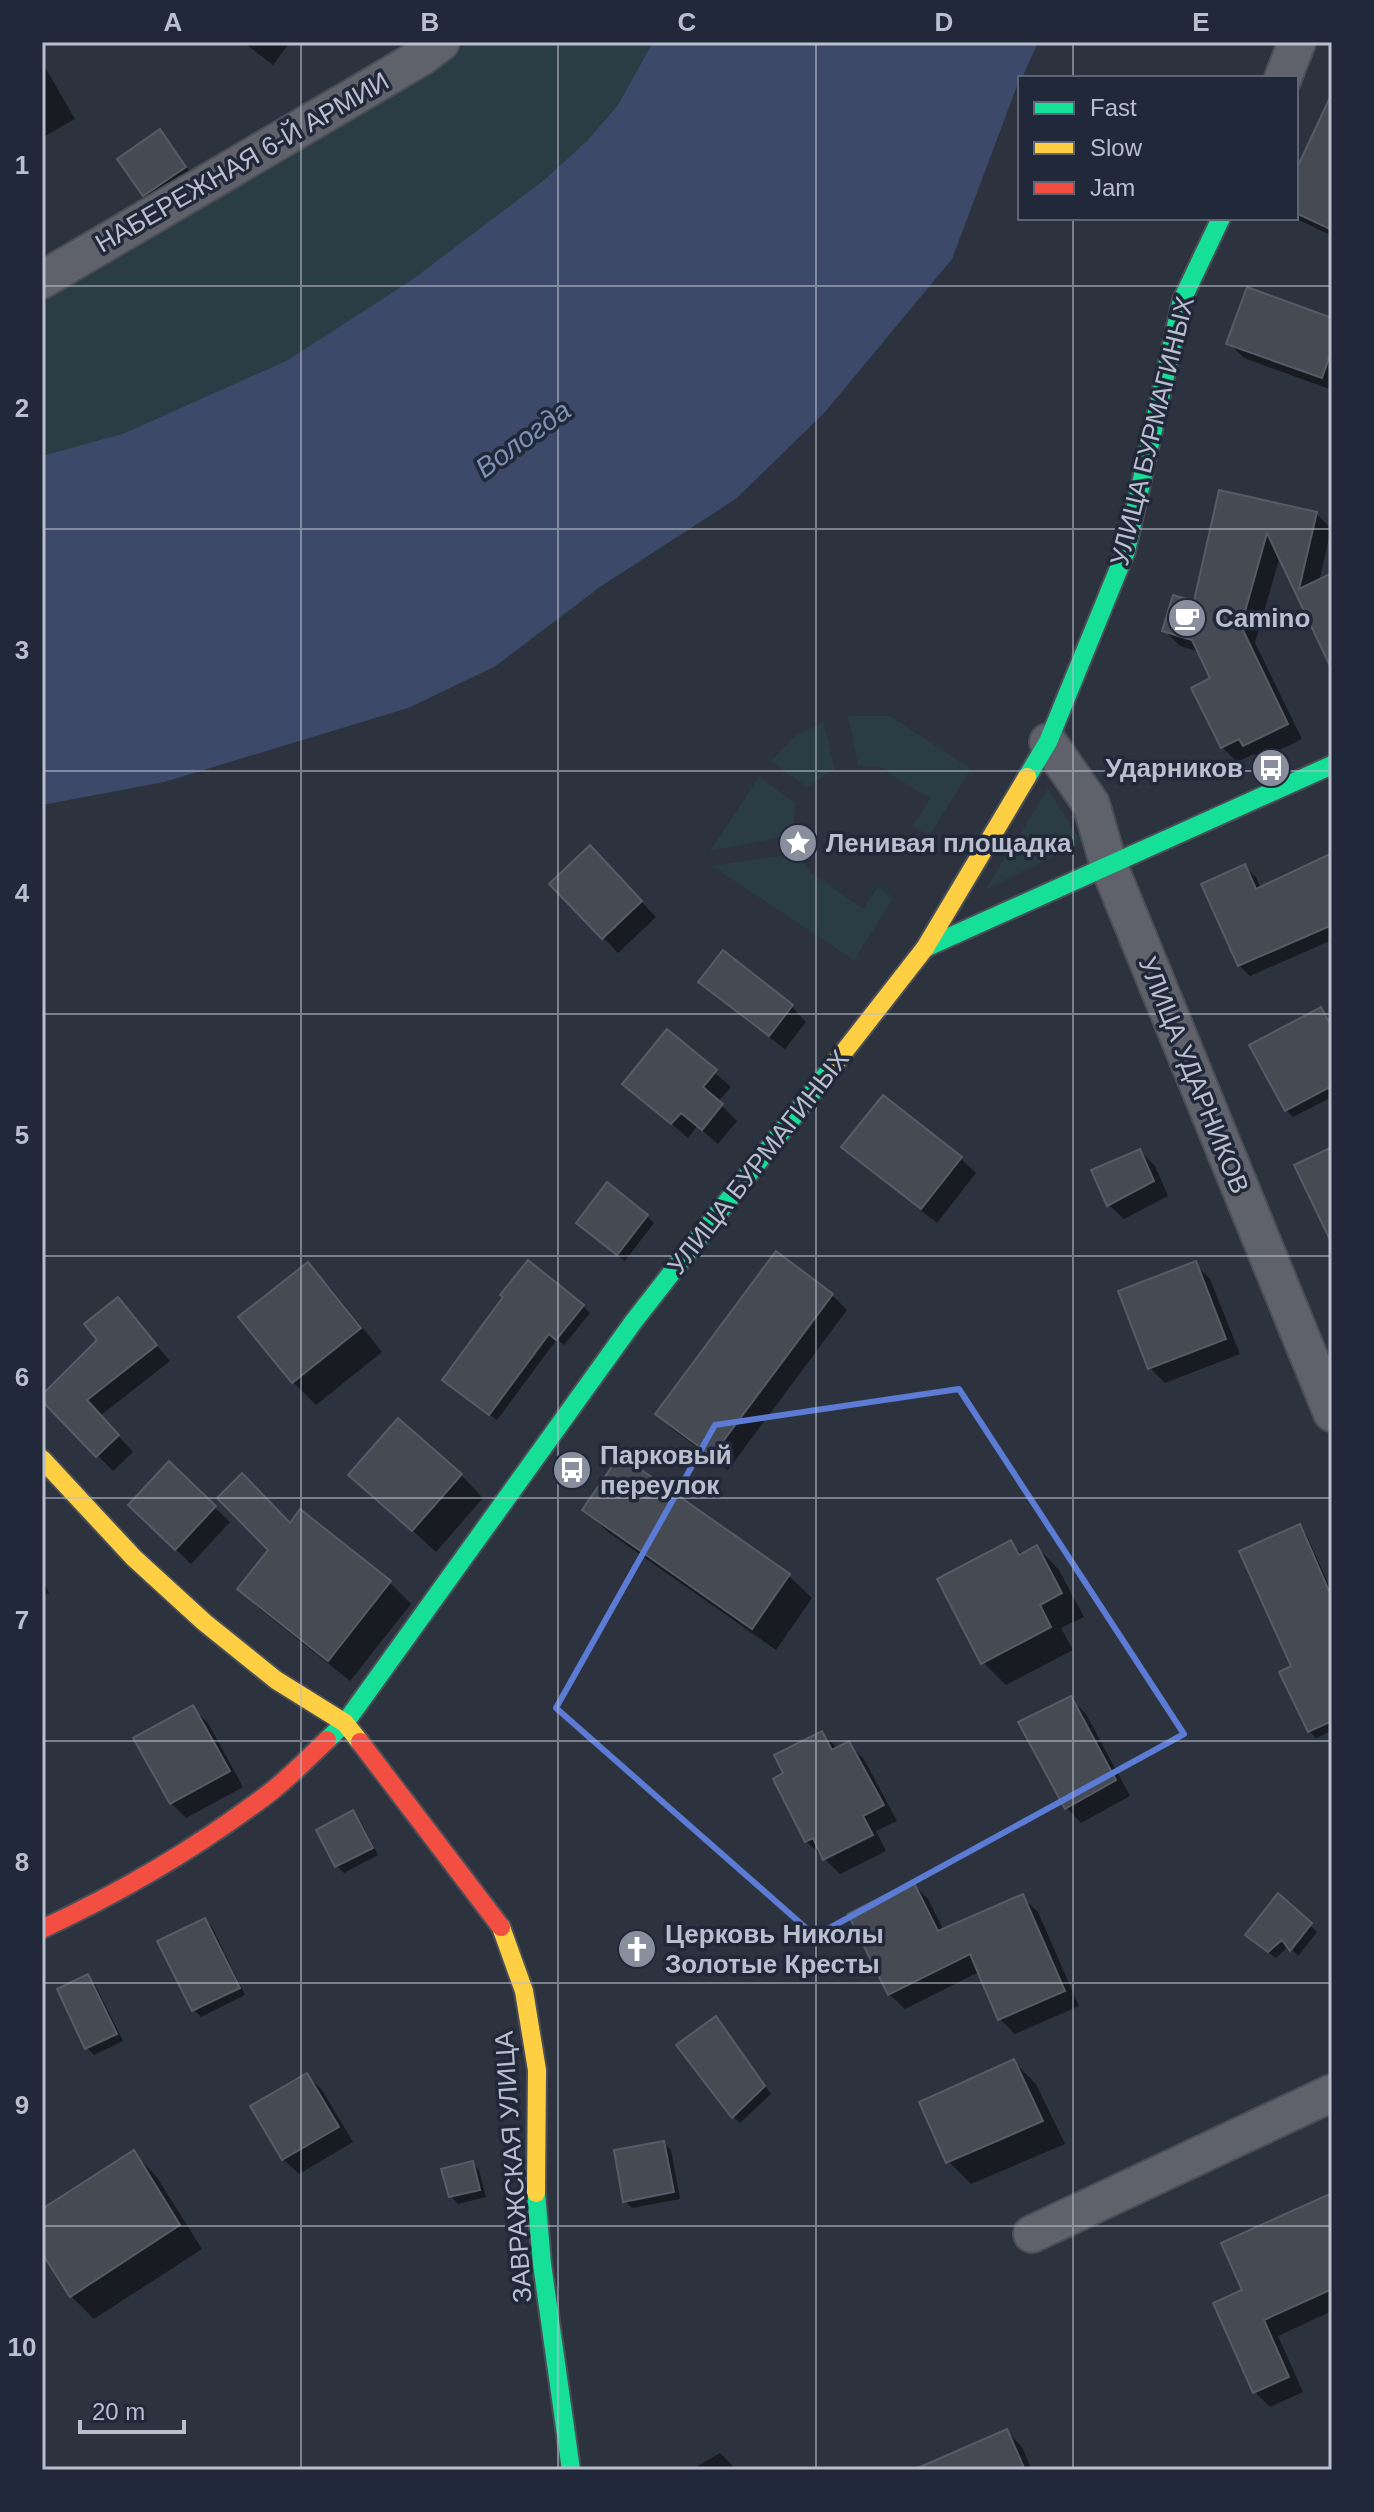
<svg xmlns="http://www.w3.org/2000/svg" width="1374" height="2512" font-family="Arial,sans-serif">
<rect width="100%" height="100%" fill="#2d333e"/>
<g fill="#2a3d44">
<path d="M469,42H653L618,105L587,141L544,180L413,279L288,360L125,433L42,456V297L432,73Z"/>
<path d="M848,716H890L971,769L929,836L913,826L930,799L880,767L858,765Z"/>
<path d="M823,722L835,769L807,787L771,761L794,737Z"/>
<path d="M759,777L795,803L793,835L710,851Z"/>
<path d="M1048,789L1081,842L985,890Z"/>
<path d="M798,853L811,873L863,909L878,887L893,898L854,960L712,866Z"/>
</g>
<path fill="#3c4969" d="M653,42H1038L1022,78H1020L952,259L825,412L737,498L600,587L494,667L408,708L164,782L42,805V456L125,433L288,360L413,279L544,180L587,141L618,105Z"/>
<g fill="#0007">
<path d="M243,42H290L273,65Z"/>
<path d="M42,62L75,119L42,138Z"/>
<path d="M1332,123V236L1295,218L1296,175Z"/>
<path d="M160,131L192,174L151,202L144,195Z"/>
<path d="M1332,320V390L1244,358L1229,343Z"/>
<path d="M1220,492L1316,513L1331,529L1319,582L1332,576V665L1280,556L1255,643L1302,739L1260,760L1254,754L1237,762L1222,747L1213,679L1200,652L1180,646L1165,631L1195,604Z"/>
<path d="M590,848L656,917L618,953L552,884Z"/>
<path d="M1332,855V940L1250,976L1239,965L1245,867L1256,877L1261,889Z"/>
<path d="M701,981L791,1006L806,1022L785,1049L716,997Z"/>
<path d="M1320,1010L1332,1025V1097L1293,1117L1286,1110Z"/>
<path d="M667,1032L731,1087L718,1102L737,1121L718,1144L697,1126L688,1138L624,1084Z"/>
<path d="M844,1147L960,1158L976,1173L937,1223L859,1162Z"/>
<path d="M1140,1151L1155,1166L1168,1196L1124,1219L1108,1204Z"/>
<path d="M647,1216L654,1223L625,1261L585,1229Z"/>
<path d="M307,1264L330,1287L382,1352L316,1405L293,1382L241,1317Z"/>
<path d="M1195,1264L1210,1279L1240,1354L1165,1383L1150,1368Z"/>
<path d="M832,1295L847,1310L728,1470L672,1429L657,1413Z"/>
<path d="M118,1300L170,1361L100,1416L133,1452L113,1471L42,1398L99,1340Z"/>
<path d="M583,1306L590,1313L564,1345L557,1339L497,1420L451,1386Z"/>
<path d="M621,1458L789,1576L812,1598L776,1650L608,1532L585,1509Z"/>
<path d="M169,1464L230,1522L191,1564L130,1505Z"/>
<path d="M351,1475H461L483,1498L436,1552Z"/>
<path d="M301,1512L390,1583L411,1604L350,1681L261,1610L239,1589Z"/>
<path d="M1299,1527L1306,1534L1332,1592V1731L1316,1738L1309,1731L1294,1667Z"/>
<path d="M1011,1543L1023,1555L1037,1547L1059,1570L1084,1617L1061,1628L1073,1650L1006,1685L983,1662Z"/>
<path d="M42,1578L49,1593L42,1596Z"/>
<path d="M1071,1699L1086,1714L1130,1796L1081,1823L1066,1807Z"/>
<path d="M192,1708L208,1723L243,1787L186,1818L171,1803Z"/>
<path d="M822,1733L838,1749L849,1744L864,1759L897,1821L876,1831L886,1851L840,1874L806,1841L776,1780L786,1774Z"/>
<path d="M352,1813L360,1820L378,1855L344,1873L337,1866L318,1831Z"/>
<path d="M913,1884L928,1899L944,1931L1022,1897L1038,1912L1079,2006L1015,2034L1000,2019L979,1972L905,2009L889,1994Z"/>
<path d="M1279,1896L1317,1932L1298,1956L1289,1946L1276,1958L1255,1942Z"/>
<path d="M205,1920L212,1927L245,1995L201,2017L194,2010Z"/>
<path d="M88,1977L95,1984L123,2041L94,2055L87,2048Z"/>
<path d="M722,2026L771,2094L740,2123L733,2116Z"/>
<path d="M1013,2061L1036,2084L1065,2144L971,2184L948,2161Z"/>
<path d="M307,2075L322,2090L353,2142L299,2174L283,2159Z"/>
<path d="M663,2143L671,2150L680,2199L632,2208L625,2201Z"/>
<path d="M134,2153L156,2176L202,2249L94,2319L71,2296L42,2250V2211Z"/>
<path d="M472,2163L479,2170L486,2197L458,2204L451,2196Z"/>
<path d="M1332,2195V2311L1278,2336L1303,2392L1270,2407L1255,2392L1245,2291Z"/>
<path d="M1007,2431L1022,2447L1032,2470H941Z"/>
<path d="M720,2453L737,2470H691Z"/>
</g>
<g fill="#454a53" stroke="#565b65" stroke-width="2">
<path d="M1332,93V230L1296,213V170Z"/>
<path d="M160,129L186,167L143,196L117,159Z"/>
<path d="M1247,287L1332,318V349L1322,378L1226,344Z"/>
<path d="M1219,490L1317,512L1299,589L1332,573V670L1267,533L1241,626L1288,724L1243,746L1239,739L1221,748L1191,688L1210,678L1192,640L1162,631L1173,595L1194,601Z"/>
<path d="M590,845L642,901L602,939L549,884Z"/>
<path d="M1332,853V925L1238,966L1201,884L1245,864L1256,889Z"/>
<path d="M723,950L793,1005L769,1036L698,982Z"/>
<path d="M1321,1007L1332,1028V1086L1285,1111L1249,1045Z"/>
<path d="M667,1029L717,1070L703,1087L723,1104L702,1130L681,1113L671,1124L622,1084Z"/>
<path d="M883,1095L962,1157L921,1209L841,1147Z"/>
<path d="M1332,1147V1244L1294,1165Z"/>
<path d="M1140,1149L1154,1181L1107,1206L1091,1170Z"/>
<path d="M607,1182L648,1215L617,1255L576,1223Z"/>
<path d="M776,1251L833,1294L712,1456L655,1414Z"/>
<path d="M528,1260L584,1305L556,1340L549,1334L489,1415L442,1380L503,1297L500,1295Z"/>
<path d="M1196,1261L1226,1339L1148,1369L1118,1291Z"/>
<path d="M308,1262L361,1328L292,1383L238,1317Z"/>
<path d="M118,1297L157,1345L87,1400L119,1435L96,1457L42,1401V1395L97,1340L84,1324Z"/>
<path d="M398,1418L462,1474L412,1531L348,1475Z"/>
<path d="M620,1455L790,1574L752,1629L582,1510Z"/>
<path d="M169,1461L216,1506L175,1550L128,1505Z"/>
<path d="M242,1473L290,1523L300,1509L391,1581L328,1661L237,1589L268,1550L217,1498Z"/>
<path d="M1300,1524L1332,1598V1721L1308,1732L1279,1672L1291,1666L1239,1551Z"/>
<path d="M1011,1540L1019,1555L1037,1545L1062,1593L1040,1605L1051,1627L981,1664L937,1579Z"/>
<path d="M1071,1696L1116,1780L1065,1809L1018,1722Z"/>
<path d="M193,1705L230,1771L170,1804L133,1738Z"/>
<path d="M822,1731L832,1750L849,1741L884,1805L863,1816L873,1835L823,1860L813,1838L805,1842L773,1779L783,1773L774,1755Z"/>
<path d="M353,1810L373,1848L335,1867L316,1830Z"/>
<path d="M913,1881L938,1931L1023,1894L1065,1991L998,2020L970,1954L888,1995L848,1914Z"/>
<path d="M1278,1893L1312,1923L1290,1951L1282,1940L1268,1952L1245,1935Z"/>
<path d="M205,1918L240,1988L192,2011L157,1941Z"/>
<path d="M88,1974L117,2034L85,2049L57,1989Z"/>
<path d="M716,2016L765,2086L732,2118L676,2045Z"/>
<path d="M1014,2059L1043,2121L946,2163L919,2102Z"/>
<path d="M307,2073L339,2127L282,2160L250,2106Z"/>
<path d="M664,2141L674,2192L623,2202L614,2150Z"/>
<path d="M134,2150L180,2225L70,2297L42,2253V2209Z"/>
<path d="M473,2161L480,2190L449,2197L441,2169Z"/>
<path d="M1332,2193V2289L1264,2320L1289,2377L1253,2393L1213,2303L1242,2290L1221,2243Z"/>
<path d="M1007,2429L1025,2470H913Z"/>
</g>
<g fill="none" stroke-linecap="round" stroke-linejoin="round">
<defs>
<g id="street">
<path d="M1283,78L1297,42"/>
<path d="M42,280L423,56L441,42"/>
<path d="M1048,742L1091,804L1109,866L1332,1413"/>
<path d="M1032,2234L1332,2093"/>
</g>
<g id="fast">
<path d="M1027,777L1048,742L1126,551L1182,300L1221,218"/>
<path d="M925,948L1332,765"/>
<path d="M327,1740L345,1723L634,1321L833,1066"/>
<path d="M536,2193L542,2264L571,2470"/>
</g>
<g id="slow">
<path d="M833,1066L925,948L1027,777"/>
<path d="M42,1459L134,1558L204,1622L276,1680L345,1723L360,1742"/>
<path d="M501,1927L524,1991L537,2070L536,2193"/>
</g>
<g id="jam">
<path d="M360,1742L501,1927"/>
<path d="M42,1929C122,1892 198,1847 268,1794C289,1778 308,1758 327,1740"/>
</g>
</defs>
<use href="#street" stroke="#4a4e57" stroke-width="40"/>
<use href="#fast" stroke="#4a4e57" stroke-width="22"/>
<use href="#slow" stroke="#4a4e57" stroke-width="22"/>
<use href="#jam" stroke="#4a4e57" stroke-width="22"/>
<use href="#street" stroke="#5f626b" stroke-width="36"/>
<use href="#fast" stroke="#16e098" stroke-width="18"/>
<use href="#slow" stroke="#ffcf43" stroke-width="18"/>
<use href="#jam" stroke="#f24e42" stroke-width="18"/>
</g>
<path fill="none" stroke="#5b7bd4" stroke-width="6" stroke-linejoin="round" d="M959,1389L1184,1734L815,1936L556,1708L715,1425Z"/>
<path fill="none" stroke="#b9bfcd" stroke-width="2" stroke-opacity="0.55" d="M301,42V2470M558,42V2470M816,42V2470M1073,42V78M1073,218V2470M42,286H1332M42,529H1332M42,771H1332M42,1014H1332M42,1256H1332M42,1498H1332M42,1741H1332M42,1983H1332M42,2226H1332"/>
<defs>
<symbol id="cafe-disc" viewBox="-11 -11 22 22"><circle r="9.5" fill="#888e9b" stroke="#202839"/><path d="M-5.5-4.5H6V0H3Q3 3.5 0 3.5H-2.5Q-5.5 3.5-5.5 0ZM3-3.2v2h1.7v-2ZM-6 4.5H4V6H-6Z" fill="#fff"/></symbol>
<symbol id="bus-disc" viewBox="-11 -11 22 22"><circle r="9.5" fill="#888e9b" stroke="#202839"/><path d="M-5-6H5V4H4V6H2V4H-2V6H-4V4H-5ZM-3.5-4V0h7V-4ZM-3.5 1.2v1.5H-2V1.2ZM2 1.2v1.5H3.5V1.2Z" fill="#fff"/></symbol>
<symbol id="sight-disc" viewBox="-11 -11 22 22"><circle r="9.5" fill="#888e9b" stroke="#202839"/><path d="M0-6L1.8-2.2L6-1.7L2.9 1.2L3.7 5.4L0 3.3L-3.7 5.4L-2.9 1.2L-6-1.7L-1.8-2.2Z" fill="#fff"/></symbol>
<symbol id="church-disc" viewBox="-11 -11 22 22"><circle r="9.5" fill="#888e9b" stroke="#202839"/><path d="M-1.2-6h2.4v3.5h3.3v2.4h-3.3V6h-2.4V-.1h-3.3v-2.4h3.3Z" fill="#fff"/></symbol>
</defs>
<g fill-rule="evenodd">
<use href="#cafe-disc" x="1165" y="596" width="44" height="44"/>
<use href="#bus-disc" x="1249" y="746" width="44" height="44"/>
<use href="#sight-disc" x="776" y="821" width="44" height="44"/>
<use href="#bus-disc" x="550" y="1448" width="44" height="44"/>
<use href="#church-disc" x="615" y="1927" width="44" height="44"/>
</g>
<g text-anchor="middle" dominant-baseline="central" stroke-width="7" stroke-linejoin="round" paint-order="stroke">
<g font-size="26" fill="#b9bfcd" stroke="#202839">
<text transform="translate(242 162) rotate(-30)">НАБЕРЕЖНАЯ 6-Й АРМИИ</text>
<text transform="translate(1152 431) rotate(-76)">УЛИЦА БУРМАГИНЫХ</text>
<text transform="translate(1194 1075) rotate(68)">УЛИЦА УДАРНИКОВ</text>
<text transform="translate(758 1162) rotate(-52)">УЛИЦА БУРМАГИНЫХ</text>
<text transform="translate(513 2167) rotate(-94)">ЗАВРАЖСКАЯ УЛИЦА</text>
</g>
<g font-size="26" font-weight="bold" fill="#b9bfcd" stroke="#202839" text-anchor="start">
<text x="1215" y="618">Camino</text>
<text x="1243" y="768" text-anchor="end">Ударников</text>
<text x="826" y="843">Ленивая площадка</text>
<text x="600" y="1455">Парковый<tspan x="600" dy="30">переулок</tspan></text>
<text x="665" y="1934">Церковь Николы<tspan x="665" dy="30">Золотые Кресты</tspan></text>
</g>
<g font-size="28" font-style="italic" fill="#8090b4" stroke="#202839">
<text transform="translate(523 439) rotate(-36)">Вологда</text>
</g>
</g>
<rect width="1374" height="2512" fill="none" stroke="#202839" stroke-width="88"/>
<rect x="1018" y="76" width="280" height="144" fill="#202839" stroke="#5d6474" stroke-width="2"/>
<rect x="1034" y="102" width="40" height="12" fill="#16e098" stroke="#5d6474" stroke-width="2"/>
<text x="1090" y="116" font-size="24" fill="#b9bfcd">Fast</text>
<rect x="1034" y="142" width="40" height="12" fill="#ffcf43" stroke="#5d6474" stroke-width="2"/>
<text x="1090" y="156" font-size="24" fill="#b9bfcd">Slow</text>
<rect x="1034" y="182" width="40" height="12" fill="#f24e42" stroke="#5d6474" stroke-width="2"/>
<text x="1090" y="196" font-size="24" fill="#b9bfcd">Jam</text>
<path d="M80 2420v12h104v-12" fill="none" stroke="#b9bfcd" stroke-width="4"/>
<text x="92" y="2420" font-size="24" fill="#b9bfcd" stroke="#202839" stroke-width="6" paint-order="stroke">20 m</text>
<rect x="44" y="44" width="1286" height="2424" fill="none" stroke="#b9bfcd" stroke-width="3"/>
<g font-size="26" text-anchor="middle" font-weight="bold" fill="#b9bfcd">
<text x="173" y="31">A</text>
<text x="430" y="31">B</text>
<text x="687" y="31">C</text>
<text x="944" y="31">D</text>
<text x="1201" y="31">E</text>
<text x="22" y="174">1</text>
<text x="22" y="417">2</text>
<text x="22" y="659">3</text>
<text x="22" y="902">4</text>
<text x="22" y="1144">5</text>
<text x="22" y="1386">6</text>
<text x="22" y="1629">7</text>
<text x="22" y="1871">8</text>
<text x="22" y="2114">9</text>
<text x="22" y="2356">10</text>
</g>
</svg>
